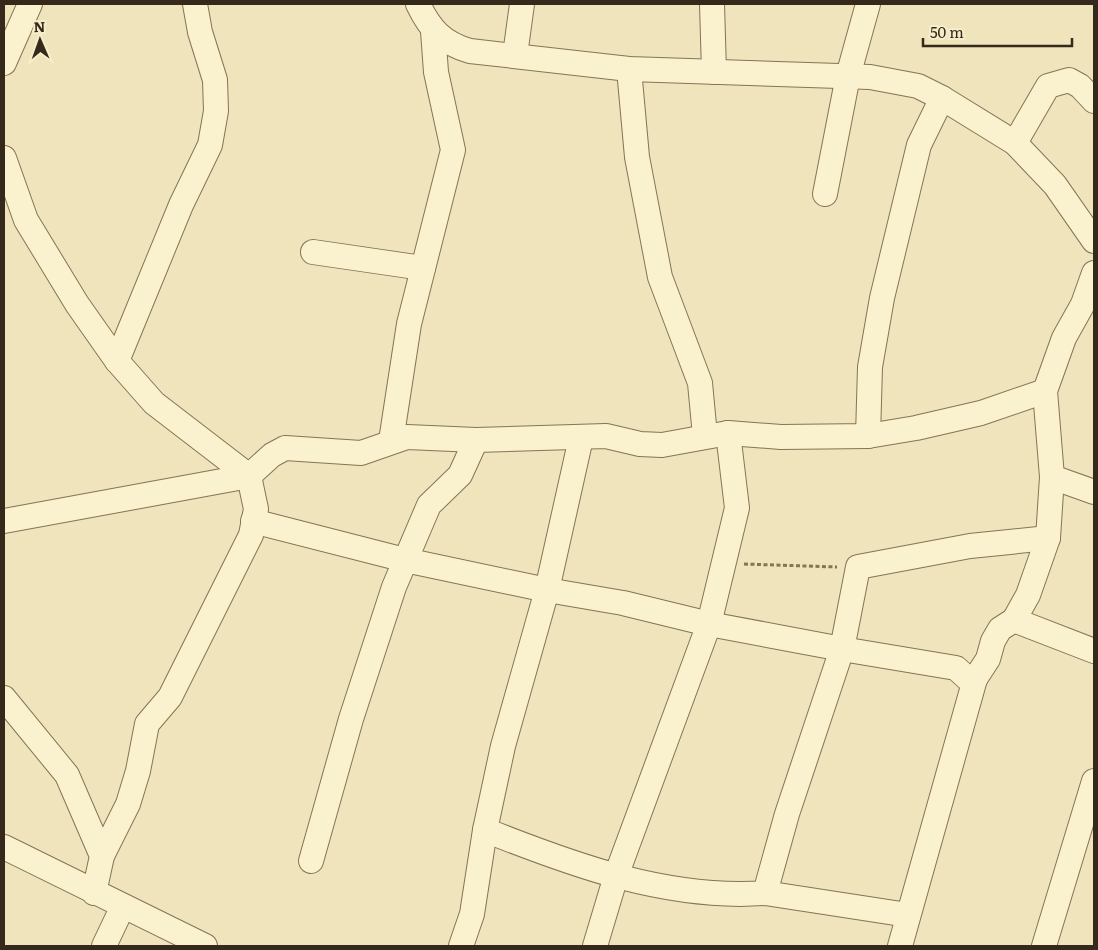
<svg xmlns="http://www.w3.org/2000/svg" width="1098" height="950" font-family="Literata,serif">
<rect width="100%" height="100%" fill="#efe4bb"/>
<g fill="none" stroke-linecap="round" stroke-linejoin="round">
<defs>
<g id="minor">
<path d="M418,4C430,29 442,43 470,51L629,69L870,77L918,86L942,98L1015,143L1055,185L1094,241"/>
<path d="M712,4L714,72"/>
<path d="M515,55L522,4"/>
<path d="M4,63L30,4"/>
<path d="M629,69L637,157L660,277L700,383L705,436"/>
<path d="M1015,143L1048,86L1069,80L1080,86L1094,101"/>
<path d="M4,158L26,220L77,304L117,361L154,403L249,476L256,509L251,535L170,697L147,724L138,771L128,804L102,856"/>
<path d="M825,194L848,76L868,4"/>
<path d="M313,252L423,268"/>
<path d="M1094,273L1083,304L1064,338L1045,391L1052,477L1048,538L1028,595L1014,620L1094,651"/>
<path d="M117,361L181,205L210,145L216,111L215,80L200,32L195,4"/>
<path d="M868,436L870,367L882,298L919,145L942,98"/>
<path d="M391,441L409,324L453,150L436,72L433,31"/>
<path d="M1052,477L1094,492"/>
<path d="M4,521L249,476L272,455L285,448L361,453L407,437L476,440L606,436L640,444L662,445L728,433L781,437L868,436L916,428L981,413L1045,391"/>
<path d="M253,521L405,560L547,590L623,603L709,624L842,649L858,567L970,546L1048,538"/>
<path d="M975,679L988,659L993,641L1000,629L1014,620"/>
<path d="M4,698L67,775L102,856L94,893"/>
<path d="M485,830C573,865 668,900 765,893L787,814L842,649L956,668L967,678L975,679L900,946"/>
<path d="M4,847L205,946"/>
<path d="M311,861L351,719L394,587L429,505L460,475L476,440"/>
<path d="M765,893L908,915"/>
<path d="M104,946L123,906"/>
<path d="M461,946L472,914L485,830L503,746L547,590L581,438"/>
<path d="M595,946L616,876L709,624L737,508L728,433"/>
<path d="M1044,946L1094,781"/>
</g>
</defs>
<use href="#minor" stroke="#867455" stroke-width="26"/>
<path stroke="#867455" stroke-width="3" stroke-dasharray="4 2.5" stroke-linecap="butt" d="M744,564L837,567"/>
<use href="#minor" stroke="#faf1ce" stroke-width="24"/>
</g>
<rect width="1098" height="950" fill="none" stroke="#34291a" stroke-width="10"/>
<g transform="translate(40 40) rotate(358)" stroke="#f6eecb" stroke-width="4" paint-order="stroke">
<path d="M0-4L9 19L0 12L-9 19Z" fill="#34291a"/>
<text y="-8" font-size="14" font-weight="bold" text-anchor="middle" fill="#34291a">N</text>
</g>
<path d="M923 38v8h149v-8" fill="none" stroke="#34291a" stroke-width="2.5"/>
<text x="930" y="38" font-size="15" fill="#34291a" stroke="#f6eecb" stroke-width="4" paint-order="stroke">50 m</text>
</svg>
